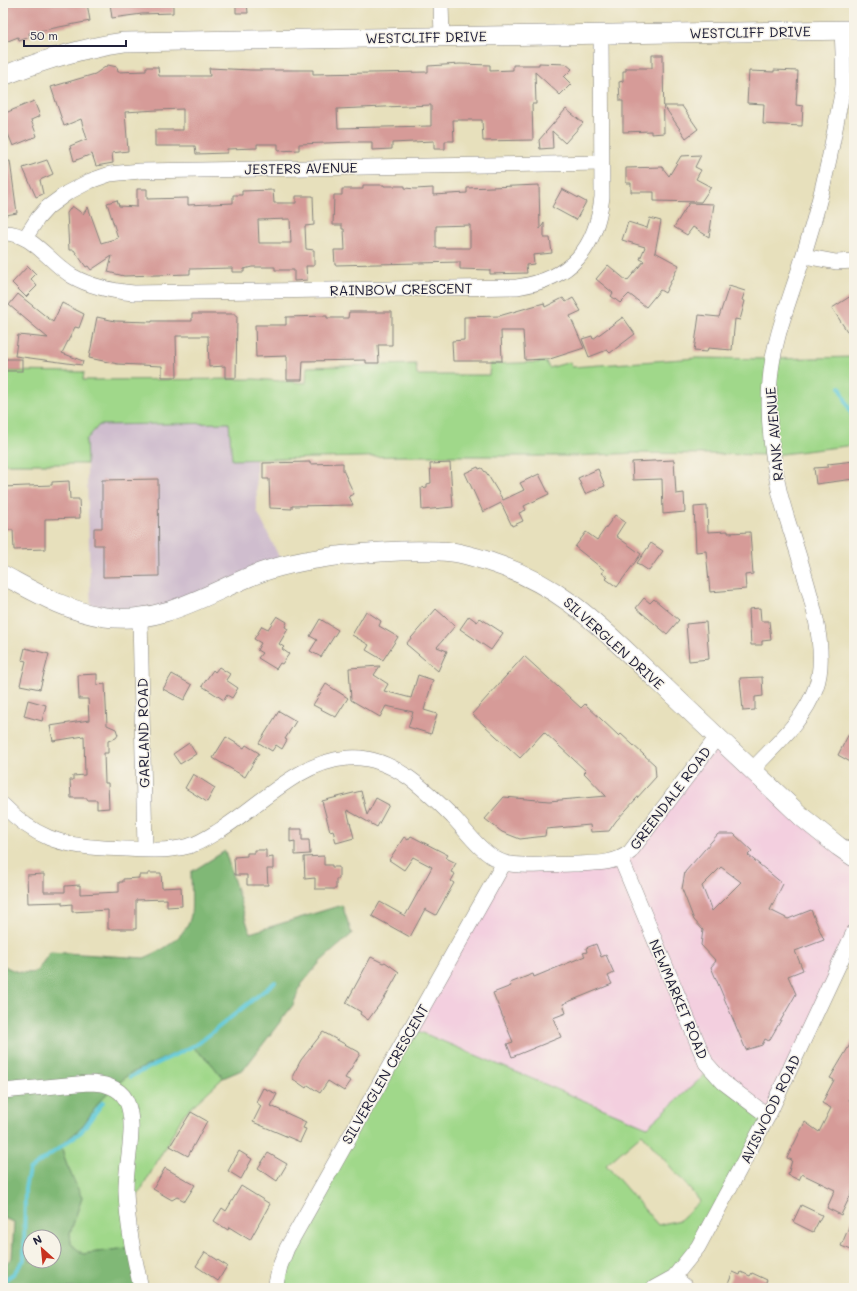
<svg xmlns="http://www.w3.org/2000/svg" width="857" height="1291" font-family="Mali,sans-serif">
<rect width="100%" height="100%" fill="#f7f3e8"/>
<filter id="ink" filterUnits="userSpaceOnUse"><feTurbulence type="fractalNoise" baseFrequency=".025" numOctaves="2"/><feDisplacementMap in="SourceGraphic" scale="8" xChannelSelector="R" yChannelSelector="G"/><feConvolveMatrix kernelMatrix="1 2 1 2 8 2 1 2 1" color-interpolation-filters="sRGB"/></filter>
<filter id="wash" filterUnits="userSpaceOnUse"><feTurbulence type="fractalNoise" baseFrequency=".012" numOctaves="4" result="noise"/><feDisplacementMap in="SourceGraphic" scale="16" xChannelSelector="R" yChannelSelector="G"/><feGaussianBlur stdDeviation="0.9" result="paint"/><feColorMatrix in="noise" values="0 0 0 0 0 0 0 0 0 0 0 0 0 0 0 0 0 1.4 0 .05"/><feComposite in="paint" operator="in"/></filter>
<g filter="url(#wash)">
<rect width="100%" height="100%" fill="#e7e0bc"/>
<path fill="#f3cfdf" d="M717,737L854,857V934L768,1116L710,1070L647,1127L411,1028L500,872L621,859Z"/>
<path fill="#cfbdce" d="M229,423L232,460H256L257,511L284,567L191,604L91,614L86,440L99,425Z"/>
<g fill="#a0d88a" stroke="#617d62" fill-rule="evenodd">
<path d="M854,357V445L774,455L635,453L575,456H403L232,460L229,423L99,425L86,440L87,464H3V371L84,372L83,380L255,379L306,383L307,367L416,364L417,375H489L490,364L546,362L549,368L570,362L572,367L696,358L773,359Z"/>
<path d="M411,1028L647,1127L710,1070L768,1116L712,1225L656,1288H274ZM642,1134L700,1201L680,1220L658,1225L606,1165Z"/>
<path d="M191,1046L210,1062L223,1078L184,1114L128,1213L133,1247L83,1254L71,1244L70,1233L82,1198L66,1163L61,1145L81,1128L102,1098L129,1074Z"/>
</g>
<path fill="#80b876" stroke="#516d58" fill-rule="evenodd" d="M225,851L250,933L342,905L352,934L321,961L301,985L293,1005L244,1069L223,1078L210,1062L191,1046L129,1074L102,1098L81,1128L61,1145L66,1163L82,1198L70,1233L71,1244L83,1254L133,1247L142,1288H3V1266L12,1258L14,1222L3,1218V965C15,972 22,974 36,972L50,952L144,958C163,950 182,940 190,919C193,911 191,882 191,872ZM30,1237H54V1261H30Z"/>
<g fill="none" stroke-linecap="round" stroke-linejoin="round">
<g stroke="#5fc9d9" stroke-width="4">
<path d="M840,387L854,420"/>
<path d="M130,1077L199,1043L275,982"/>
<path d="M3,1281L13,1274L24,1260L25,1188L29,1170L81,1132L103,1102"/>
</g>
</g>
<g id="blocks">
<g fill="#d69b98" fill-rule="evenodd">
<path d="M3,3H87L90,21L29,33L30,37L19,41L18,37L3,43Z"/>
<path d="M110,3H173V13L142,14L112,18Z"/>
<path d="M236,3H247L248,13H236Z"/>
<path d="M652,55H663L664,133L651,134V131L623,132V101H620L619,82L623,81V71H626V68H652Z"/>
<path d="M539,63L566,64L572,69L564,77L571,84L560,95L535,72L536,104H532L533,140L483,141L482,120H453L454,141H445V149H434V141L392,143V149L372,150V142H352L299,144V150L278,151V144H257V148L227,149V153L196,154L195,146H155V130H183V109L157,110L125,112L128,151L112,153L113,163L96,166L92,154L74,161L70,146L87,139L81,119L64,126L51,87L95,74L108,65L117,67L118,72L146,71V67H158L159,76H210L209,68L251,70H313V74L428,72V66L460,64L490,65V71L513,70V65H539ZM431,105V126L338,128L337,109Z"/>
<path d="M774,70L798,71L796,105L803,106L802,126L763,124L764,104L747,103L749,71L774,72Z"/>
<path d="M34,101L40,116L31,120L37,136L13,146L6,129L3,130V114Z"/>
<path d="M664,106H682L698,129L686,138Z"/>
<path d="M566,109L583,123L565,143L552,131L553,148L540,149L539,140Z"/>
<path d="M701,155L695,167L701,170L696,179L711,187L701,202L654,201V192H631V183H626V168L662,167L669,176L681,156Z"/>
<path d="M47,160L53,174L40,180L43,194L36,197L23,168Z"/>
<path d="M10,161L17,213L6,215L3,206V162Z"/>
<path d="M363,185H384V186H405V188L415,189L433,188V195L467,193V188L539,185L540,229L544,223V238H550L552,253L533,255L534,264L526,265L527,273L490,274V270L460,269V262L335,265L334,250H345L344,229H342V225H333L334,195H342V189H363ZM470,225V248H436V226Z"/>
<path d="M137,189H147V199L188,198V205L233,203V195H242V191L273,190L274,203H296V196H313L314,225L305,226L306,249L314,250V266H306L307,280L294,281V270H275V267H252L244,269V272H232V268L190,269V274L124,276L108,272L112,256L91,270L88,266L86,267L74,250H69L67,213L72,206L83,214L88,207L101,243L118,238L107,203L117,200L119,206L137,207ZM290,219L291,243H259L258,220Z"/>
<path d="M562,189L586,202L576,220L552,207Z"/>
<path d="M689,203L714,204L709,237L693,227L687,235L674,227Z"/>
<path d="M650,218L661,221L655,252L679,265L665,293L660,290L646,307L629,294L620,303L611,296L613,293L596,279L608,265L627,281L644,261L640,259L645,247L622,240L628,222L647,228Z"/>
<path d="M28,266L36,274L31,279L37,286L26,297L12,283Z"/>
<path d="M729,286L745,291L742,300L745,301L740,320L735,319L732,350L708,348L707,352L694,351L699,315L719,317Z"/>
<path d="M18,294L53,322L62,303L84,314L79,328L75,327L62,353L83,361L82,365L15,356L18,335L48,338L9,305Z"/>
<path d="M854,294V342L832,308Z"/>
<path d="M563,298L566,302L573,298L581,311L570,316L584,348L550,359L525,360L523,331H501L502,361H453L452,341L464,340V317L499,316L544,303L545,307Z"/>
<path d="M349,312H392V345H378L379,363H366V360L303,361L302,380H287V356L256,357L255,325H286V317L327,316V318H348Z"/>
<path d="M192,314H235V316H237L236,378H225V366L209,367L208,336H176L177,377H162V366L118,364L89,358L97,317L115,321L152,322V321H192Z"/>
<path d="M623,317L635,334L610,353L607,350L589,357L582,339L592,336L593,339Z"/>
<rect x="3" y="359" width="19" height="12"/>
<path d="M674,460L676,494L684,493L685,512L663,514L662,479L633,480L632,462Z"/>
<path d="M854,461V479L816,484L814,468L828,467V464Z"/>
<path d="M310,462V464L343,463V470L354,494L349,496L353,505L292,506V509L270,508L269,479H263V463Z"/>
<path d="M450,463L453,507L422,510L421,488L427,487V484L431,483L430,464Z"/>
<path d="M478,467L479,469L482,468L485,472H486L503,500L524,490L520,483L539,474L549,494L524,506L526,510L519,513L523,521L512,526L501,503L483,512L465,473Z"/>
<path d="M598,469L605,486L585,494L578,478Z"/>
<path d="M158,479L159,576L103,577V545H94V528H102V480Z"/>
<path d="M69,481L70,499H79L80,518L45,519V549L14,550L13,530H3V487L52,485V482Z"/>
<path d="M707,506L708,532L728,531V533L750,532L753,574L745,575L746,589L710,592L706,551L696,552L694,507Z"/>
<path d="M615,515L625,522L616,536L641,554L617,587L606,579L608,577L602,573L604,570L575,547L586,532L597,540Z"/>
<path d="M651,543L663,551L649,571L637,563Z"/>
<path d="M644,598L650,603L654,599L679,620L667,634L636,608Z"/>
<path d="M760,608L761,621H769L771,640L762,641V645H751L749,609Z"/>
<path d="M436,609L455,626L437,647L447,651L438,671L406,644Z"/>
<path d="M366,611L381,621L379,626L398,637L383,660L366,650L369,645L352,635Z"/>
<path d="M277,616L287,622L285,627L288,629L279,644L284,647L282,649L289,654L282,664L280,663L276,669L258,658L262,653L257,650L261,643L254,639L262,626L268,629Z"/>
<path d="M469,616L477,622L480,618L503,633L491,650L460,629Z"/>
<path d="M320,619L338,630L321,657L310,651L317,640L310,636Z"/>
<path d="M706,622L709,659L689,661L686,624Z"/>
<path d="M25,648L49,654L40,689L20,685L26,661L22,660Z"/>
<path d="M524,656L581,708L585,704L619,736L621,734L655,765L656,777L616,821L609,831L591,832L590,825L546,829L545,836L520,839L502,832L485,819L504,797L549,801L606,796L584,773L586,771L544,732L520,758L472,714Z"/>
<path d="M380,666L374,675L388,684L384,691L411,698L418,675L433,680L424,710L437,714L431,734L408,727L413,712L386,706L380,717L351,700L349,668Z"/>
<path d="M219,667L230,674L226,680L238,688L232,698L227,695L224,700L202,686L213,670L215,672Z"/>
<path d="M97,674V685L105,684L107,725L116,729L118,735L116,738L108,741V753H104L105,783H108L109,808L97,809V800H87V798H71L70,780H73V776L85,775L84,736L53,741L50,726L89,720L88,699H79L78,675Z"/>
<path d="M172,674L192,685L184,700L163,689Z"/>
<path d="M762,677L763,696L755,697V710L743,711L740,678Z"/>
<path d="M326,684L348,698L336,717L313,705Z"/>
<path d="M28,700L46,705L42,721L24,716Z"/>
<path d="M279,711L296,721L285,739L287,740L282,749L276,745L272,751L259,743Z"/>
<path d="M854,724V764L838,755Z"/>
<path d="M226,737L244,748L246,745L259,753L245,777L213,758Z"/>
<path d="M189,743L196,754L180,764L173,754Z"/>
<path d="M193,774L215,788L207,802L185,788Z"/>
<path d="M361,791L367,815L376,798L389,805L377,827L347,810L354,838L336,843L333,830L330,831L322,801Z"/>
<path d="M290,829H302V840H309L310,854L295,855V841L290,842Z"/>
<path d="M718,834H734L752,851L748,855L783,884L770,910L788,919L811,910L824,940L795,951L803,970L788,976L796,994L769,1041L765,1039L762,1045L746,1050L711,967L716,961L701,945L703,930L694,920L682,889L685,872ZM721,867L741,882L712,911L702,886Z"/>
<path d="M411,836L448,855L446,858L456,863L451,872L455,874L451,881L454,883L436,915L425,909L410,937L372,916L380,902L405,916L432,867L413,857L404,870L389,860L404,837L408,840Z"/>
<path d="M254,850H266V858L273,857V869H267L268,885H247V875H235L234,857L247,856V853H254Z"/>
<path d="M324,856V865H332V867H339V879H336V889H315V878L305,879L304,857Z"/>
<path d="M148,873H161L162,888L181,887L182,906L167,907V899L136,900V929H108V910L72,912V904L62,905V902L28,903L27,875L44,874V892H65V886L80,885V894L119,892V882H123V879L139,878V875H148Z"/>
<path d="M596,944L601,957L606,955L614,973L608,976L612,984L563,1004L566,1013L553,1018L561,1037L512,1057L507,1044L513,1042L493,993L511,986L510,983L533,974L534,977L585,956L583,953L587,952L586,948Z"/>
<path d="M371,957L383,963L385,962L399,972L385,997L368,1020L360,1014L361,1012L346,1003Z"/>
<path d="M323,1032L359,1052L360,1054L345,1078L351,1081L344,1091L328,1081L320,1093L308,1085L306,1088L293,1079V1075L301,1060Z"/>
<path d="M854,1038V1091L849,1100L854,1103V1188L841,1215L827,1208L835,1190L802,1174L799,1180L788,1175L792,1160L787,1158L805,1122L819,1132L831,1108L822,1103L834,1080L830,1078Z"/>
<path d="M263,1088L277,1094L271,1106L306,1122L303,1128L306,1129L300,1142L253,1122L261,1106L256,1102Z"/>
<path d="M191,1112L207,1121L188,1156L170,1146Z"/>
<path d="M239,1151L252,1159L241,1179L228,1171Z"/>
<path d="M268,1153L287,1164L277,1181L258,1168Z"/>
<path d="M165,1168L195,1185L185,1201L177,1197L172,1200L153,1189Z"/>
<path d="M241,1186L270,1204L250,1240L229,1227L228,1230L214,1221L222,1208L226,1211Z"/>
<path d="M801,1205L822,1215L813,1232L793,1222Z"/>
<path d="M854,1215V1251L841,1246Z"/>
<path d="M205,1252L227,1266L218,1281L196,1266Z"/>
<path d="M733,1272L740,1275L741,1272L750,1276L752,1273L767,1280L763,1288H737L728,1284Z"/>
</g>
</g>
</g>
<g filter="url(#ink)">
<use href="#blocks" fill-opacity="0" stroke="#84817c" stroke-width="1"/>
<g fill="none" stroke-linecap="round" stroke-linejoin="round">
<defs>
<g id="minor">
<path d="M441,3L442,37"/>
<path d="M3,233C31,231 50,263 72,276C91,287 112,291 134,293L517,287C571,279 596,249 602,197L601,35"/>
<path d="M25,238L38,218L48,207L67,193L90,181L110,174L140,171L601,163"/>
<path d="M804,256L836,262L854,261"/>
<path d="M140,617L145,849"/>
<path d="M752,770C775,745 804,721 816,687C834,637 791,542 779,490C772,456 767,416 770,381C773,338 791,298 803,257C817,213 828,169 836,124C838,111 842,98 843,85C844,67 843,49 842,31"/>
<path d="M3,805C34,837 61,846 104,848C131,849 163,853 189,846C200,843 210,836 220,830C262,804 297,762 348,758C390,754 426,790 453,817C468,833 481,853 502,862C517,868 556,864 573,864C593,863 614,865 630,852L717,737"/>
<path d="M621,859L706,1063L723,1082L768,1116"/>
<path d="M3,1091L88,1083C101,1083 119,1086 126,1100C138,1124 125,1164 126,1191C127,1224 134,1256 141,1288"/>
<path d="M674,1277L687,1288"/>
<path d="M275,1288L280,1266L287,1248L504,863"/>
<path d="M654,1288L674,1277L698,1247L768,1116L854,932"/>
</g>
<g id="tertiary">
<path d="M3,76C43,60 81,48 124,42L854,30"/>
<path d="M3,575C35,592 68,612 105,617C158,625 201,597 249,577C298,556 385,549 439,551C457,551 476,557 493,563C564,586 603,630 656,679C705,725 754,772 803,818L838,846L854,857"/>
</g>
</defs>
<use href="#minor" stroke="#84817c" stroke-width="16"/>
<use href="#tertiary" stroke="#84817c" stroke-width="20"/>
<use href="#minor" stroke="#fff" stroke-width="15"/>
<use href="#tertiary" stroke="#fff" stroke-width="19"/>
</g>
</g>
<g text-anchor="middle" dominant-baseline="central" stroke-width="3" stroke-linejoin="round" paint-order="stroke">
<g font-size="14" fill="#22223b" stroke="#f7f3e8">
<text transform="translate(750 32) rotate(-1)">WESTCLIFF DRIVE</text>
<text transform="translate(426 37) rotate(-1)">WESTCLIFF DRIVE</text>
<text transform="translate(301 168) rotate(-1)">JESTERS AVENUE</text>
<text transform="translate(401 289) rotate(-1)">RAINBOW CRESCENT</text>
<text transform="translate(774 434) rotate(-95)">RANK AVENUE</text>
<text transform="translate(614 643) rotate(42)">SILVERGLEN DRIVE</text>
<text transform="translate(143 733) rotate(-91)">GARLAND ROAD</text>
<text transform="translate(670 798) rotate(-53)">GREENDALE ROAD</text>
<text transform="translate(679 999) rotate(67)">NEWMARKET ROAD</text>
<text transform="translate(385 1074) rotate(-60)">SILVERGLEN CRESCENT</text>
<text transform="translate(770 1109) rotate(-64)">AVISWOOD ROAD</text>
</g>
</g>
<rect width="857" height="1291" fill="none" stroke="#f7f3e8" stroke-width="16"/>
<g transform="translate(42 1249) rotate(333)"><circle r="19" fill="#f7f3e8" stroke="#a29fa3"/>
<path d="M0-3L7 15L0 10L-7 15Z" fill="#c8321e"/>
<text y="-6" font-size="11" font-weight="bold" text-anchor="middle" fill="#22223b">N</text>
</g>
<path d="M24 40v6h102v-6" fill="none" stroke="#22223b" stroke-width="2"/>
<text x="30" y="40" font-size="12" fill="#22223b" stroke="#f7f3e8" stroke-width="3" paint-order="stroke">50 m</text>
</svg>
